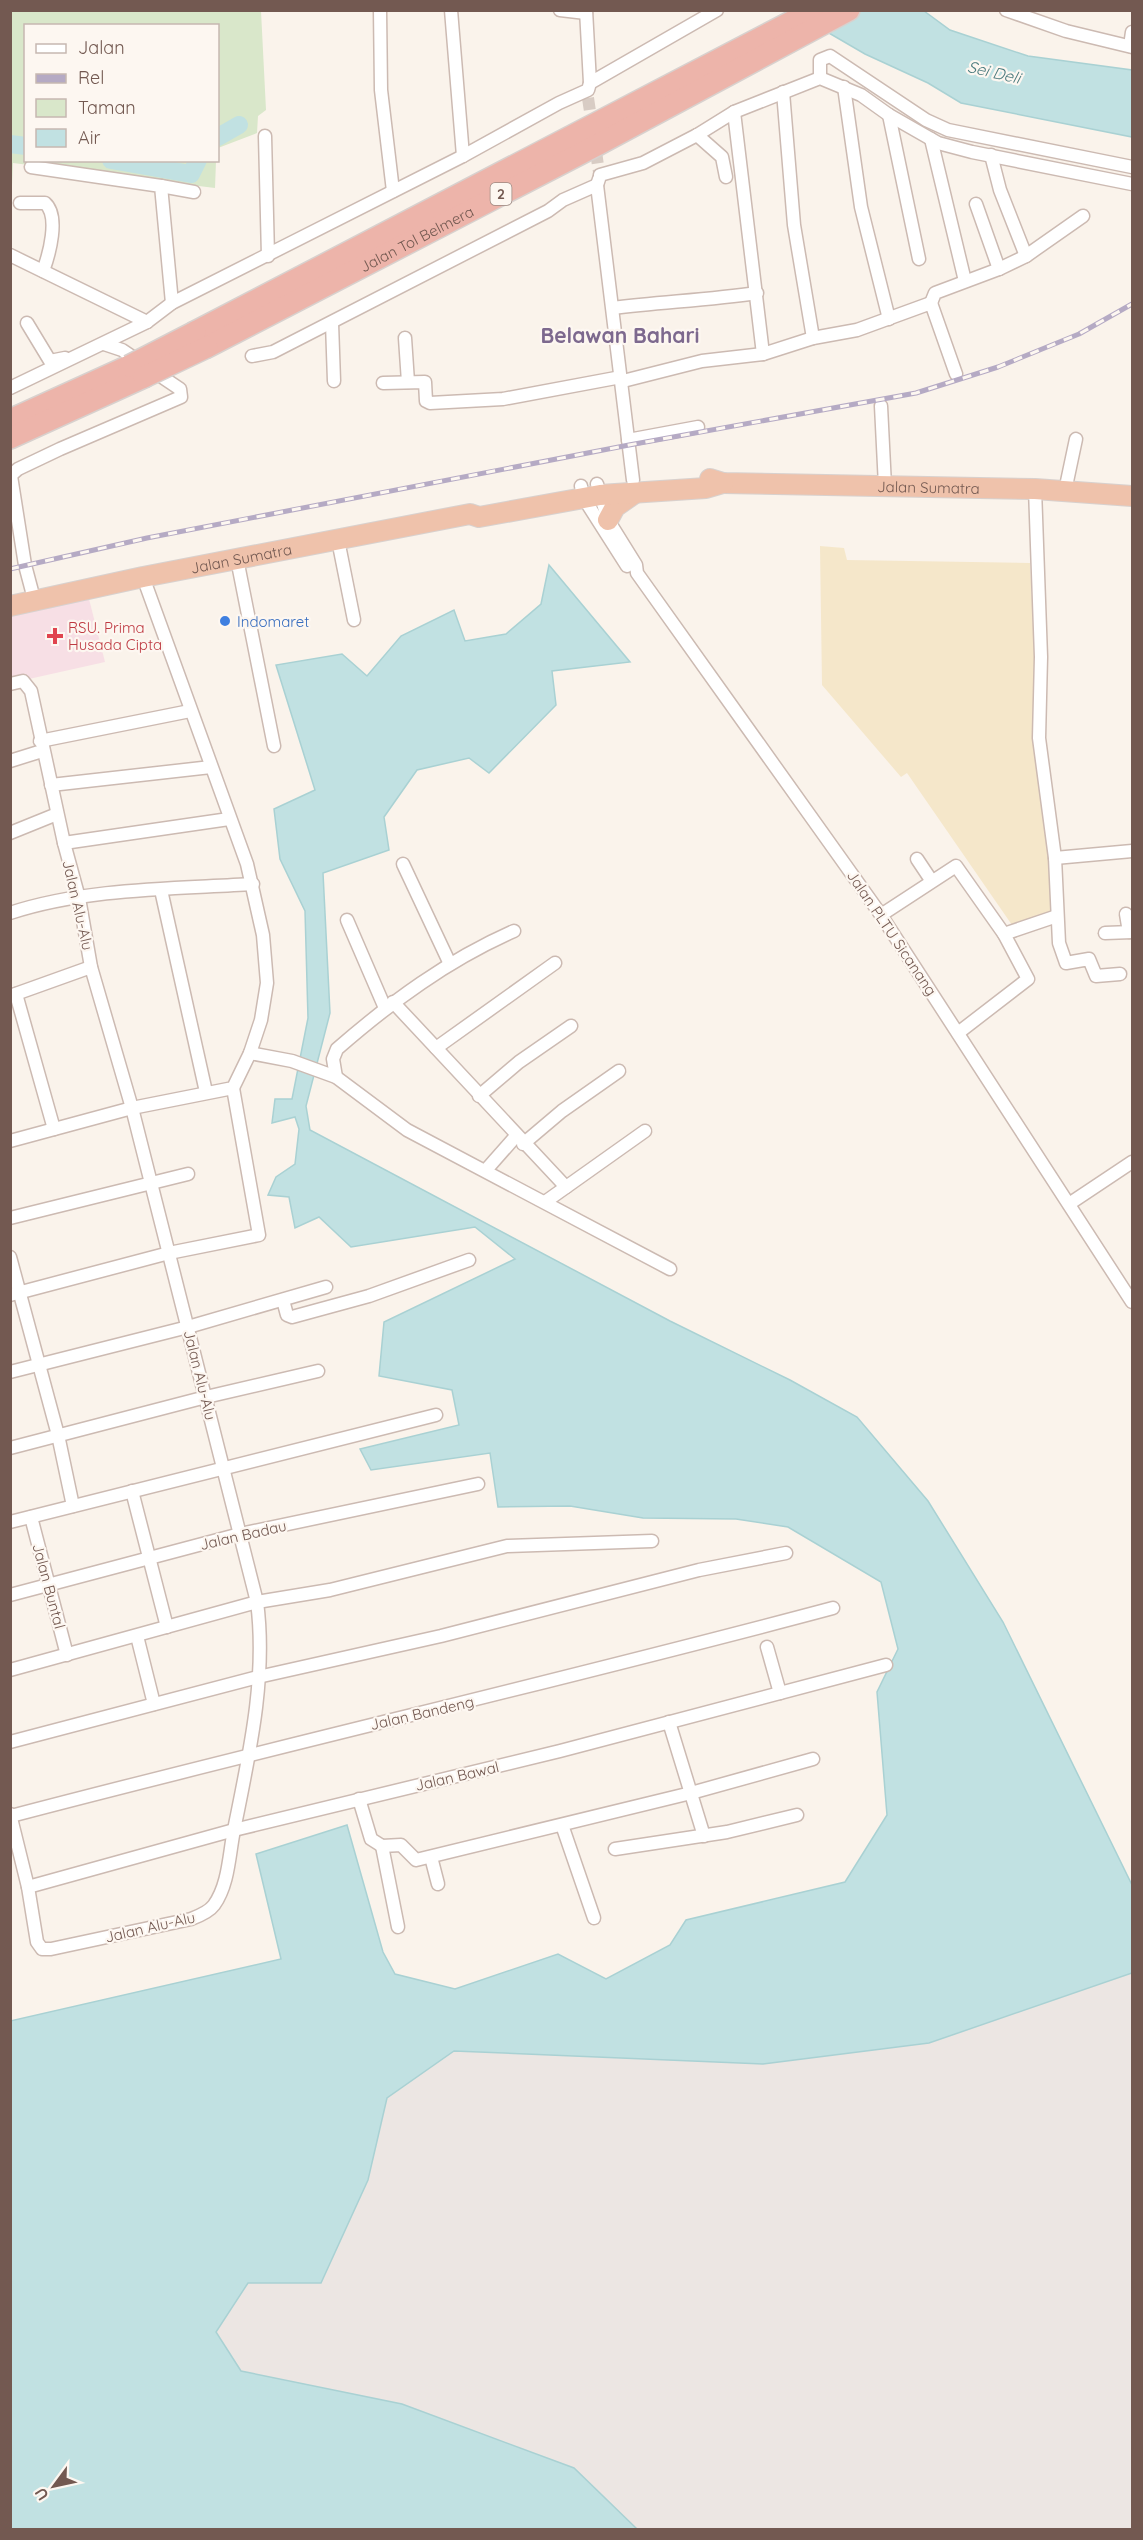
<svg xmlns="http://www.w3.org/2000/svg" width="1143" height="2540" font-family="Quicksand,sans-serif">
<rect width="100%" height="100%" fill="#faf3eb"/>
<path fill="#ece6e3" d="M1132,1958V2529H594L227,2392L185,2321L373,2084L478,2027Z"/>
<path fill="#f7dfe5" d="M88,595L105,662L11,683V610Z"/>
<path fill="#d9e7ca" d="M11,11H261L266,110L258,116L257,133L218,148V26H26V160L216,161L215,188L13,163L11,208Z"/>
<path fill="#f5e7ca" d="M820,546L844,548L847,560L1030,563L1041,775L1056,910L1012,925L907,773L901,777L822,685Z"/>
<g fill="#c1e1e2" stroke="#a9d1d3" stroke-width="1.5">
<path d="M791,11H924L950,30L1028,56L1132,70V137L961,103L928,83L865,54Z"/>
<path d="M549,565L630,662L552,671L556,705L489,773L469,758L417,770L384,817L389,850L323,873L330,1013L306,1106L310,1130L670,1321L790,1380L857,1417L928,1501L1003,1622L1132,1885V1973L929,2043L763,2064L454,2051L387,2098L368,2180L321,2283H248L216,2332L241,2371L402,2404L574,2468L638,2530L11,2529L10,2021L281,1959L256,1854L347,1825L383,1952L395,1974L455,1989L558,1954L606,1979L670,1945L686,1920L845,1882L887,1815L877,1692L898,1649L881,1582L788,1527L736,1519L643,1518L570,1506L498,1507L490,1453L371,1470L360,1449L459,1425L452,1390L379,1376L384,1322L515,1259L475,1227L351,1247L319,1217L295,1228L289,1197L268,1195L276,1177L295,1164L299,1129L295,1117L272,1123L275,1099H292L308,1018L305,911L280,859L274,809L315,790L276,665L342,654L367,676L401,636L454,610L465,641L506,634L541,604Z"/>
</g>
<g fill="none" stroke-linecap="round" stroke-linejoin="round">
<g stroke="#c1e1e2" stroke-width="18">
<path d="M218,137L239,125"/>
<path d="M10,144L26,146"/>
<path d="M111,160L191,174L198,160"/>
</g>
<path stroke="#d8ccc4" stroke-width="12" stroke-dasharray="12 6" stroke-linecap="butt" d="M588,98L599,172"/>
<defs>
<g id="minor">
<path d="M380,10L381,90L393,191"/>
<path d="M451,10L463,156"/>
<path d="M560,10L586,13"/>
<path d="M586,10L590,83"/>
<path d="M1006,10L1066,31L1132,47"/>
<path d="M1130,46L1132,32"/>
<path d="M820,78V60L830,56L926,120L948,130L1132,167"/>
<path d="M844,87L861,207L889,319"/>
<path d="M783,92L794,225L813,338"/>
<path d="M734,112L763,354"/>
<path d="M889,115L919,259"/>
<path d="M697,135L722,157L726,177"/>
<path d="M265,136L268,256"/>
<path d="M931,139L965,281"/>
<path d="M991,155L1000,190L1026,256"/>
<path d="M31,167L161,186L172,303"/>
<path d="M600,175L643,163L697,135L734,112L820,78L861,95L889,115L938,143L972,152L1132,184"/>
<path d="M599,179L597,185L633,480"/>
<path d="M161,186L194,192"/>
<path d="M20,203H45C60,216 49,255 43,271"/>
<path d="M976,204L999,269"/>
<path d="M10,255L147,322"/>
<path d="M931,303L935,293L999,269L1026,256L1083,216"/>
<path d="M613,308C661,302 709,300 757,293"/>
<path d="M27,323L50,361L65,358"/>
<path d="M332,323L334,381"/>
<path d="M405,338L408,382"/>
<path d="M252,356L273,352L548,211L563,200L597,185"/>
<path d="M623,381L702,361L763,354L813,338L857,330L931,303L956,374"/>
<path d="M383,383L425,382L426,401L430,403L503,399L621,377"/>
<path d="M10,388L147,322L172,303L463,156L559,103L588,90L590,83L717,10"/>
<path d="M881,406L885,486"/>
<path d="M628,440L698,427"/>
<path d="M10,476L18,469L60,449L181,397L180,389L122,350L104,344"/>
<path d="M11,476L25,565L34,599"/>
<path d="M597,484L608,520L636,565L637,573L881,915L1132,1302"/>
<path d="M581,486L583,497L627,566"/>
<path d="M1035,489L1041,657L1039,738L1055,858L1059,943L1066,963L1089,959L1096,976L1120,974"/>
<path d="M1065,491L1076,439"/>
<path d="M338,540L354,620"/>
<path d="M237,559L274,746"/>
<path d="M10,684L23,681L31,691L64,843L79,898L91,967L132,1108L257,1602C267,1678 249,1755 234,1830C229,1854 229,1884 214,1905C209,1912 199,1916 191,1919L51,1949H42L37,1942L28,1887L10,1814"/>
<path d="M40,741L190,711"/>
<path d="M10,761L42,751"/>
<path d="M51,785L211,767"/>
<path d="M10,833L57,814"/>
<path d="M64,843L229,819"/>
<path d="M1055,858L1132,851"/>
<path d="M917,859L931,880"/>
<path d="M403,864L450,964"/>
<path d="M161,890L206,1092"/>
<path d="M10,913C86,888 173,889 253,884"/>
<path d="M1126,914L1129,932"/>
<path d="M881,915L956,866L1004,934L1028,979L958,1033"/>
<path d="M347,920L385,1008"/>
<path d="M1105,933L1132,932"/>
<path d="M1004,934L1057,916"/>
<path d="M16,994L54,1129"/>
<path d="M10,996L91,967"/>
<path d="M393,1002L566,1187"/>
<path d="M436,1048L555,963"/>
<path d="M250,1053L292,1061L336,1077L407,1130L670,1269"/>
<path d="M336,1077L333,1059L337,1049C391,1002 448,960 514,931"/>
<path d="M479,1096L519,1062L571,1026"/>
<path d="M10,1141L132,1108L233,1088L250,1053L261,1020L267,983L263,935L247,864L143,577"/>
<path d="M523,1144L562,1111L619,1071"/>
<path d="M486,1170L516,1136"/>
<path d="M545,1202L645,1131"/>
<path d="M1069,1204L1132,1162"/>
<path d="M10,1218L188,1174"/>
<path d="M10,1257L58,1435L73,1506"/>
<path d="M10,1295L169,1253L259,1235L233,1088"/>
<path d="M283,1300L287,1315L292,1317L369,1296L469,1260"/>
<path d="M10,1372L188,1327L326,1287"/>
<path d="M10,1448L206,1397L318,1371"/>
<path d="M132,1491L167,1627"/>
<path d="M31,1517L67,1655"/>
<path d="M10,1522L436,1415"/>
<path d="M10,1595L240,1534L478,1484"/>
<path d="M137,1636L154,1704"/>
<path d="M767,1647L780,1693"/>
<path d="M10,1670L257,1602L330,1590L507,1546L652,1541"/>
<path d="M669,1722L704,1836"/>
<path d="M10,1742L258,1677L441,1636L699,1570L786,1553"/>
<path d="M359,1799L371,1839L382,1846L401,1845L416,1860L691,1793L813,1759"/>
<path d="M11,1816C285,1744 560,1681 833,1608"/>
<path d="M562,1825L594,1918"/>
<path d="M382,1846L398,1927"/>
<path d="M615,1849L727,1832L797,1815"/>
<path d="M431,1857L438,1884"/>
<path d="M28,1887L234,1830L560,1751L886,1665"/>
</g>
<g id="trunk">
<path id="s1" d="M710,479L723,483L1035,489L1132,496"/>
<path d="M608,520L615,507L635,493"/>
<path id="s2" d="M10,606L143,577L470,514L479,517L600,495L706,488L723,483"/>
</g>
<g id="motorway">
<path d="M195,332L814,10"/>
<path id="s3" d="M207,347L599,144L849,10"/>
<path d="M10,420L129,366"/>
<path d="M10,438L144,377"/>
</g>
</defs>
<use href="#minor" stroke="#ccbab2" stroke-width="15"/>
<use href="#trunk" stroke="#d8d1ce" stroke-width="22"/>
<use href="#motorway" stroke="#d8d1ce" stroke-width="24"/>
<use href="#minor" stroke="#fff" stroke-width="12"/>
<use href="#trunk" stroke="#efc2ab" stroke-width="20"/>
<use href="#motorway" stroke="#edb4aa" stroke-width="21"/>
<defs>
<path id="rail" d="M10,569L147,538L629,445L916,393L998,367L1079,334L1132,304"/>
</defs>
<use href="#rail" stroke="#b5aac4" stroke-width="5"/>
<use href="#rail" stroke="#fdf7f1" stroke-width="3" stroke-dasharray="9" stroke-linecap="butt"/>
<defs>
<g id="motorway-bridge">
<path d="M129,366L195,332"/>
<path d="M144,377L207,347"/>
</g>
</defs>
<use href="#motorway-bridge" stroke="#d8d1ce" stroke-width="24" stroke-linecap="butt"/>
<use href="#motorway-bridge" stroke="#edb4aa" stroke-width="21"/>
</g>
<circle fill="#3f7fe0" stroke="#fdf7f1" stroke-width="2" cx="225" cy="621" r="6"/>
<path fill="#e0444e" stroke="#fdf7f1" stroke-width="2" d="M52 627h6v6h6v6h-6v6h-6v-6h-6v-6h6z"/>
<g text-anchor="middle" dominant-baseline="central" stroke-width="4.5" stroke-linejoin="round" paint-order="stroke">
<rect fill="#fdf7f1" stroke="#9c8881" stroke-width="1.5" x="490.5" y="183" width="21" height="22" rx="4.5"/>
<g font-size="14" font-weight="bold" fill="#735951">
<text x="501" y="194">2</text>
</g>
<g font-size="15" fill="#735951" stroke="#fdf7f1">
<text stroke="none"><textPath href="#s3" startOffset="236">Jalan Tol Belmera</textPath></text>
<text stroke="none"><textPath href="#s1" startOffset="219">Jalan Sumatra</textPath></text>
<text stroke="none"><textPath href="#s2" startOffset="236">Jalan Sumatra</textPath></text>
<text transform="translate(78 905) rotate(77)">Jalan Alu-Alu</text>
<text transform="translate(892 933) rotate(56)">Jalan PLTU Sicanang</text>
<text transform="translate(200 1375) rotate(76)">Jalan Alu-Alu</text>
<text transform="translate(243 1535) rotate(-13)">Jalan Badau</text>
<text transform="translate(49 1586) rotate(75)">Jalan Buntal</text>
<text transform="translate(422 1713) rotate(-13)">Jalan Bandeng</text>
<text transform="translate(457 1776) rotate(-13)">Jalan Bawal</text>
<text transform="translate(150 1927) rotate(-13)">Jalan Alu-Alu</text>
</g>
<g font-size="15" fill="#366cbe" stroke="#fdf7f1" text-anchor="start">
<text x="237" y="621">Indomaret</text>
</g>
<g font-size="15" fill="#be3a42" stroke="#fdf7f1" text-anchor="start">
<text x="68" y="627">RSU. Prima<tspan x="68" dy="17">Husada Cipta</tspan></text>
</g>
<g font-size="16" font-style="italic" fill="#49797c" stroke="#fdf7f1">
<text transform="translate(994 72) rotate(13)">Sei Deli</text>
</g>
<g font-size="21" font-weight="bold" fill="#7d698e" stroke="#fdf7f1">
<text x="620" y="335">Belawan Bahari</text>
</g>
</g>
<rect width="1143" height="2540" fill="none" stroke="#735951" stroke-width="24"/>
<rect x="24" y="24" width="195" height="138" fill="#fdf7f1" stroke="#c6b8b1" stroke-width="1.5"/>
<rect x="36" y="44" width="30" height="9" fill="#ffffff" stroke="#c6b8b1" stroke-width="1.5"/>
<text x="78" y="54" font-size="18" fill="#735951">Jalan</text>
<rect x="36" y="74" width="30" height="9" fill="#b5aac4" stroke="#c6b8b1" stroke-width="1.5"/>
<text x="78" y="84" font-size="18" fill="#735951">Rel</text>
<rect x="36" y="99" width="30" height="18" fill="#d9e7ca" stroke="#c6b8b1" stroke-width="1.5"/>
<text x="78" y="114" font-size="18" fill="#735951">Taman</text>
<rect x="36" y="129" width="30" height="18" fill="#c1e1e2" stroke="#c6b8b1" stroke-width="1.5"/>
<text x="78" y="144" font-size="18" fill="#735951">Air</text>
<g transform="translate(54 2486) rotate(237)" stroke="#fdf7f1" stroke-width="4.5" paint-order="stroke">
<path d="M0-4.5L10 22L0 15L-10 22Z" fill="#735951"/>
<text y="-9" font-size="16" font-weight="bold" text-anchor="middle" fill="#735951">U</text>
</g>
</svg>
